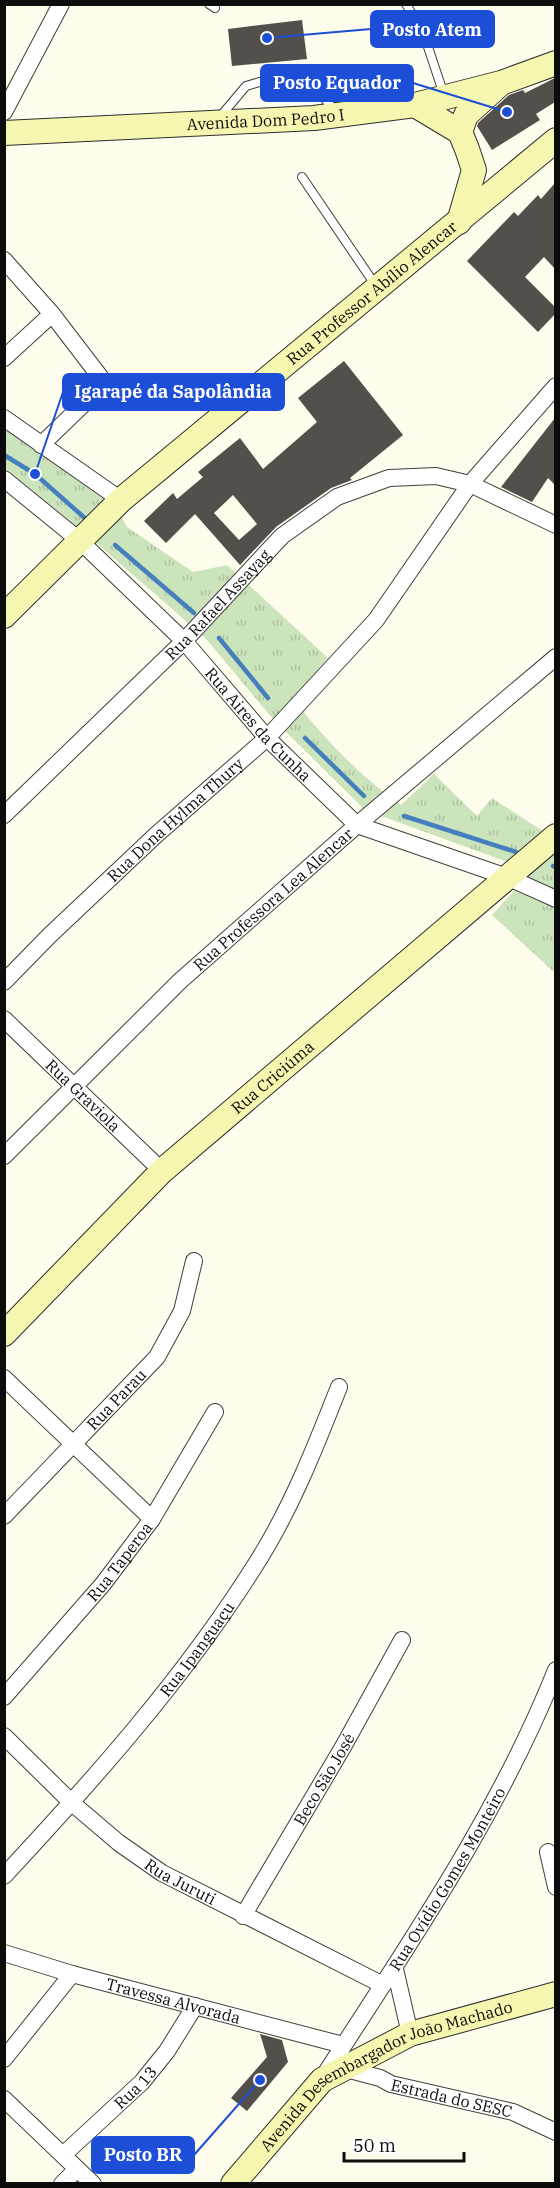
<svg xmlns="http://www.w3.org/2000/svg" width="560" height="2188" font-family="'IBM Plex Serif',serif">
<defs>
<pattern id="grass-tufts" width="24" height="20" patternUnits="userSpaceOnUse" patternTransform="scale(1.5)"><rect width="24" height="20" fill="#cbe4bb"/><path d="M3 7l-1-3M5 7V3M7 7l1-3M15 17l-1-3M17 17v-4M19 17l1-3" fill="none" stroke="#adc2a0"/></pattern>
</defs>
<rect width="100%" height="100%" fill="#fdfced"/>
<path fill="url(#grass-tufts)" d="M4,422L112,498L127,527L193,572L227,565L328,658L293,698C321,736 363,779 401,805L434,774L477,816L492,798L555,839V973L492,915L514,891L510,863L365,810L273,719L207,640L187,622L85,533L5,468Z"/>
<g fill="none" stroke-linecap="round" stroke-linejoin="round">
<g stroke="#467fbe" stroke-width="4.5">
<path d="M4,455L35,474L87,520"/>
<path d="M115,545L194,613"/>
<path d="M219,638L268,698"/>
<path d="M305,738L364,796"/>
<path d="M404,816L516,852"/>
<path d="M553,866L556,867"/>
</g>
</g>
<g fill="#534f4a" fill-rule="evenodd">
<path d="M302,20L307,59L232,66L228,29Z"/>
<path d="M555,78V102L536,114L540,120L492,150L477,126L478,123L509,95L523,90L525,93Z"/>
<path d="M555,183V269L544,257L525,277L555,307V314L538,332L467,261L514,212L518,216L538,195L541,199Z"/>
<path d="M344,361L403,435L350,478L352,480L331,488L276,527L240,565L195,514L166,543L144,521L173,493L177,499L203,477L198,472L240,438L263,469L317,422L298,398ZM233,495L257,524L239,540L214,513Z"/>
<path d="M555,418V485L548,478L532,502L501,487Z"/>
<path d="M260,2034L282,2040L288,2062L247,2111L231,2098L267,2057Z"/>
</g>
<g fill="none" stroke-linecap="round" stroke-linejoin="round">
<defs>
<g id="lane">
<path d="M209,4L215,8"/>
<path d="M406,4L423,32L444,95"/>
<path d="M219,118L246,86L263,81L293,78L312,83L335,111"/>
<path d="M302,177L376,286"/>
</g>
<g id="street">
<path d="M4,112L61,4"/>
<path d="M4,260L52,314L101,378L97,391L41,445"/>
<path d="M4,358L52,314"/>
<path d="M4,418L121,500"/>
<path id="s1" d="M4,479L79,540L184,641L267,738L357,825L507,877L556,899"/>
<path id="s2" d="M4,815L184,641L282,536L337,497L389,478L436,476L470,484L556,525"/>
<path id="s3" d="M4,982L50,935L156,835L267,738L376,620L470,484L556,386"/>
<path id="s4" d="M4,1019L162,1171"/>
<path id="s5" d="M4,1156L180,981L357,825L556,657"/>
<path d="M4,1378L152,1519"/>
<path id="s6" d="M4,1516L157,1357L182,1311L194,1261"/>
<path id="s7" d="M4,1697L103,1584L152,1519L215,1412"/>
<path id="s8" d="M4,1736L72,1803L119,1843L162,1873L383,1985"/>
<path d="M548,1852L556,1887"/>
<path id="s9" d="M4,1876C95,1778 185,1677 256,1564C291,1509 315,1448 339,1387"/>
<path id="s10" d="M243,1916L343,1747L402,1640"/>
<path id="s11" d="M4,1953L72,1974L343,2045"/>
<path d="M395,1969L410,2034"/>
<path d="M4,2059L72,1974"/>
<path id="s12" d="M346,2069L380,2078L391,2084L513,2112L556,2132"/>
<path id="s13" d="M322,2079C407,1946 497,1818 556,1670"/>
<path d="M4,2099L93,2184"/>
<path id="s14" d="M63,2155L142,2082L167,2051L195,2006"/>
<path d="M62,2184L77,2169"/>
</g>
<g id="secondary">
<path d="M415,105L460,132L467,149L474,170L459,222"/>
<path d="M460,132L466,115L499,85"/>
<path id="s15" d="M4,133L314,118L415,105L501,83L556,63"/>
<path id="s16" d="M4,616L121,500L556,140"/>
<path id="s17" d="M4,1334L162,1171L556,836"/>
<path id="s18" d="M233,2184L322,2080L410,2034L556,1994"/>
</g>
</defs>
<use href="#lane" stroke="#3f3f3f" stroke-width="10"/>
<use href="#street" stroke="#3f3f3f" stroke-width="18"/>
<use href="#secondary" stroke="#2e2e2e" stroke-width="26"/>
<use href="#lane" stroke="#fff" stroke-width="8"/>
<use href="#street" stroke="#fff" stroke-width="16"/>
<use href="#secondary" stroke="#f5f6af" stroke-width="24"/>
</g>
<g text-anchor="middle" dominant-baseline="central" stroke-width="6" stroke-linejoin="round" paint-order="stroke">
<g font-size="16" fill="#0c0c0c" stroke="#fff">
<text stroke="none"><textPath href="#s15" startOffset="262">Avenida Dom Pedro I</textPath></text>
<text stroke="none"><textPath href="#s16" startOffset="490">Rua Professor Abílio Alencar</textPath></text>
<text stroke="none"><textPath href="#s2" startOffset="300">Rua Rafael Assayag</textPath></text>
<text stroke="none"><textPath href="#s1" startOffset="354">Rua Aires da Cunha</textPath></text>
<text stroke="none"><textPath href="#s3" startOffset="236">Rua Dona Hylma Thury</textPath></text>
<text stroke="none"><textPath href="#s5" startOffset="372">Rua Professora Lea Alencar</textPath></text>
<text stroke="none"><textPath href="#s17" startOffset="372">Rua Criciúma</textPath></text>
<text stroke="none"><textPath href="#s4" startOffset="110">Rua Graviola</textPath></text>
<text stroke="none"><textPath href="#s6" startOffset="162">Rua Parau</textPath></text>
<text stroke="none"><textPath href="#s7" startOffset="178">Rua Taperoa</textPath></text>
<text stroke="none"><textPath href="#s9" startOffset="298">Rua Ipanguaçu</textPath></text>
<text stroke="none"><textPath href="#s10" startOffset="159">Beco São José</textPath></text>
<text stroke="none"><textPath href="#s13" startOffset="236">Rua Ovídio Gomes Monteiro</textPath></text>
<text stroke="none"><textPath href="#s8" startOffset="230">Rua Juruti</textPath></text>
<text stroke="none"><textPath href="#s11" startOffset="176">Travessa Alvorada</textPath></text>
<text stroke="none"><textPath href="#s18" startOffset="194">Avenida Desembargador João Machado</textPath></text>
<text stroke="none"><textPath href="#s14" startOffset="99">Rua 13</textPath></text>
<text stroke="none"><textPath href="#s12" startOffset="110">Estrada do SESC</textPath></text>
</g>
</g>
<path fill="none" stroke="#1d4ed8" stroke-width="2" d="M267 38L371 29M507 112L413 83M35 474L63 392M260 2080L194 2155"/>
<g fill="#1d4ed8" stroke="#fff" stroke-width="2">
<circle cx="267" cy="38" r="6"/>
<circle cx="507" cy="112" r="6"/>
<circle cx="35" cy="474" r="6"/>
<circle cx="260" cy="2080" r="6"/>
</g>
<g fill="#1d4ed8" stroke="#1d4ed8" stroke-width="2">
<rect x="371" y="11" width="123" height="36" rx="6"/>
<rect x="261" y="65" width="152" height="36" rx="6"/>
<rect x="63" y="374" width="221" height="36" rx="6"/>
<rect x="92" y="2137" width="102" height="36" rx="6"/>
</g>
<g font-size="18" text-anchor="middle" font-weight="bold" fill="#fff">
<text x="432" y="36">Posto Atem</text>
<text x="337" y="89">Posto Equador</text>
<text x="173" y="398">Igarapé da Sapolândia</text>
<text x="143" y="2161">Posto BR</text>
</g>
<rect width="560" height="2188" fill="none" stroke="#0c0c0c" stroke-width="12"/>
<path d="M344 2152v9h120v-9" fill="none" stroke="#0c0c0c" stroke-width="3"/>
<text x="353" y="2152" font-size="18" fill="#0c0c0c" stroke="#ffffff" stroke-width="4.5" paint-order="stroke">50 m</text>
</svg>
